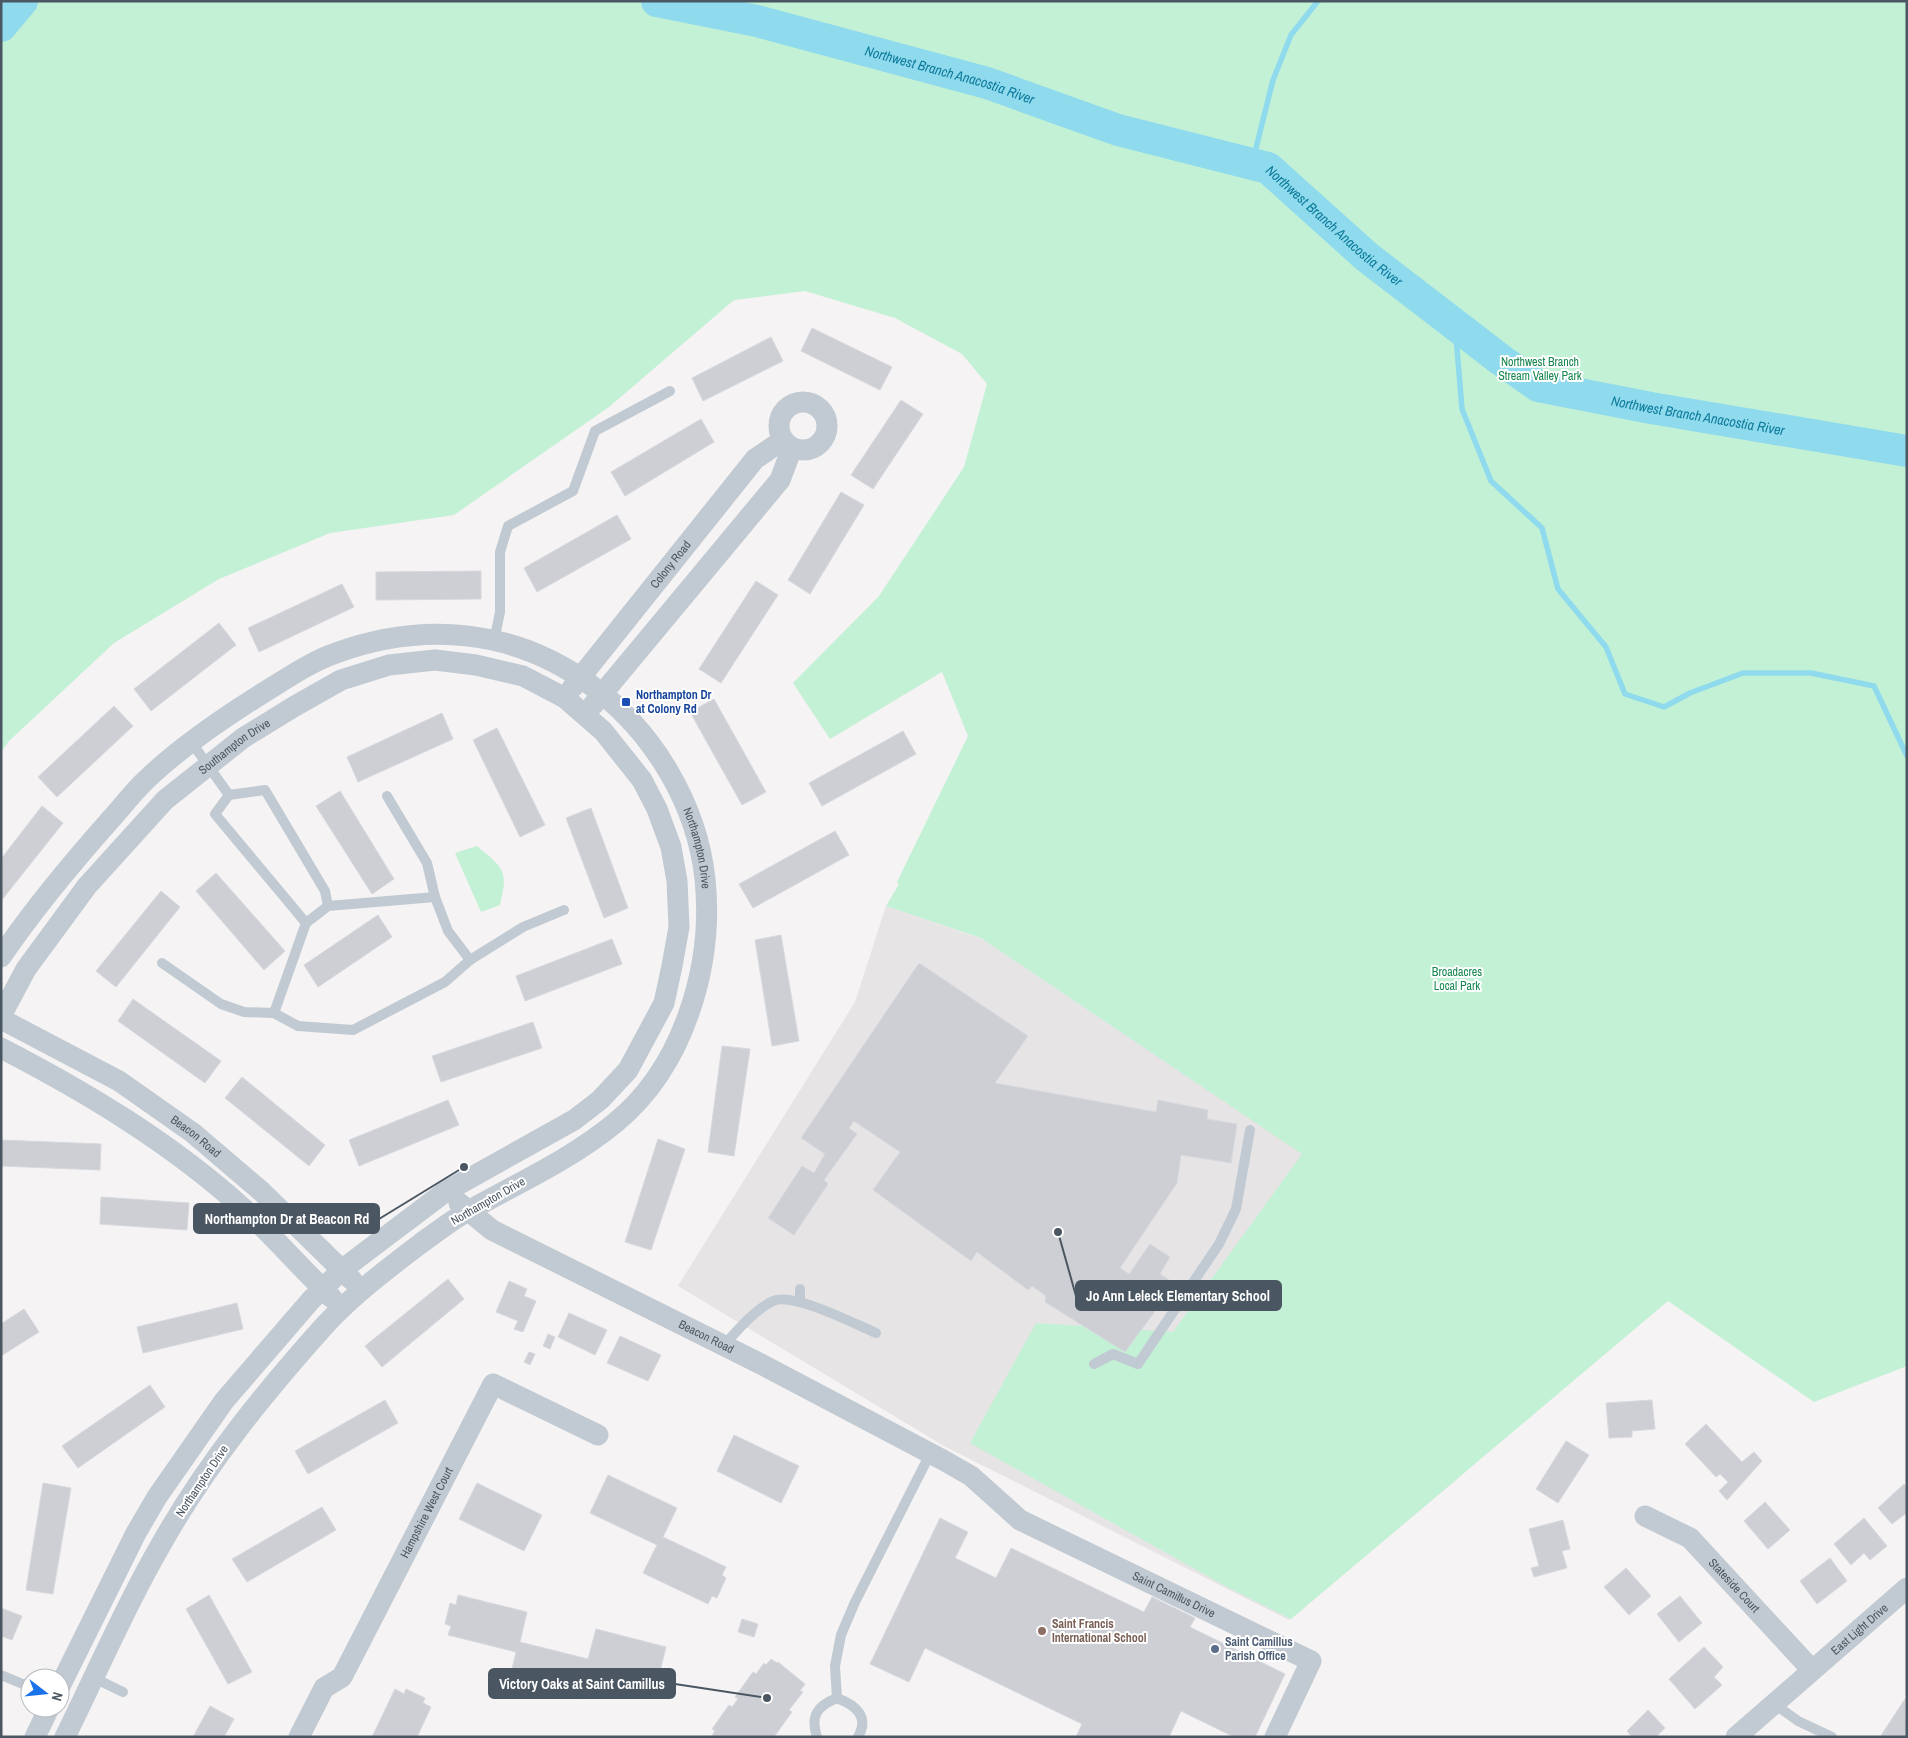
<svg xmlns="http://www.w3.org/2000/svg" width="1908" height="1738" font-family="'Archivo Narrow',sans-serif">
<rect width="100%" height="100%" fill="#f5f3f3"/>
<path fill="#e6e4e5" d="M886,906L1160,1000L1574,1292L1461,1476L1289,1620L944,1446L678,1286L855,1002Z"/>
<g fill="#c3f1d5">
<path d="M1,1H1907V1366L1814,1402L1668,1301L1291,1619L1227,1587L970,1443L1036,1323L1173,1332L1302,1154L981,938L886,906L899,884L897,882L968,736L942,672L830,739L793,683L879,596L964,467L987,384L962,354L895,318L805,291L734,300L609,407L454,515L330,533L219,579L114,643L9,741L1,752Z"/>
<path d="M477,846C503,868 509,870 500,905L481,912L455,853Z"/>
</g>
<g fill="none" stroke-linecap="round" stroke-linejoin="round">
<g stroke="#90daee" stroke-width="5.5">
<path d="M1252,164L1273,80L1291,35L1318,1"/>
<path d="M1455,325L1462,409L1491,481L1542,528L1558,589L1606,647L1625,694L1664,707L1690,693L1743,673H1811L1874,686L1907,756"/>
</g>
<g stroke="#90daee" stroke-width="32">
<path id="s1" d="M657,1L757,21L987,83L1118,130L1268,168L1367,257L1501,360L1538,386L1651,408L1907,451"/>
<path d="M1,26L22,1"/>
</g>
</g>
<g fill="#cdcfd5" stroke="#d7d9de">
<path d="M812,328L892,367L880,390L801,351Z"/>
<path d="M771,337L783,361L703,401L692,378Z"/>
<path d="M901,400L923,414L873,489L851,475Z"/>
<path d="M701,419L714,442L625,496L611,472Z"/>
<path d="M841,492L864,505L810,594L788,580Z"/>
<path d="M617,515L631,539L537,592L524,568Z"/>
<path d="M481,571V599L376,600V572Z"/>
<path d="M756,581L778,595L721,683L699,669Z"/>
<path d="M342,584L354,607L259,652L248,628Z"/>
<path d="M219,623L236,645L151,711L134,689Z"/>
<path d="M714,699L766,792L742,805L690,712Z"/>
<path d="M114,706L133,726L57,797L38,777Z"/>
<path d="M442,713L453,739L358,782L347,757Z"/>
<path d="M497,728L545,825L520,837L473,740Z"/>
<path d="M903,731L916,754L822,806L809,783Z"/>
<path d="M340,791L394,879L372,894L316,806Z"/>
<path d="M42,806L63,823L1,901V859Z"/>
<path d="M591,808L628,908L604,918L566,818Z"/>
<path d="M835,831L849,855L753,908L739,884Z"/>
<path d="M216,873L285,951L264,970L196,891Z"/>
<path d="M161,891L180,907L116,987L96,971Z"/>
<path d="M378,915L392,937L318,987L304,965Z"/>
<path d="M781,935L799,1041L772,1046L755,940Z"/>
<path d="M612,939L622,964L525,1001L516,976Z"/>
<path d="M919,963L1028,1036L995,1083L1156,1112L1158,1100L1208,1110L1207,1119L1237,1124L1231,1163L1181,1155L1177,1183L1120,1268L1129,1274L1150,1244L1170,1257L1160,1274L1175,1284L1125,1352L1045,1302L1046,1296L1032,1286L1028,1290L977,1252L971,1261L873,1190L900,1152L854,1121L849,1128L857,1134L824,1180L828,1184L794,1235L768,1218L802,1166L814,1173L825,1154L801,1138Z"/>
<path d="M133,999L221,1061L205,1083L118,1021Z"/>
<path d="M533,1022L542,1048L441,1082L432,1056Z"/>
<path d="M722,1046L750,1049L734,1156L708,1152Z"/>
<path d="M242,1077L325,1145L309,1166L225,1098Z"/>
<path d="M448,1100L459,1125L359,1166L349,1140Z"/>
<path d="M658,1139L685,1149L651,1250L625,1242Z"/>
<path d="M1,1140L101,1144L100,1170L1,1166Z"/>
<path d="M101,1197L189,1203L187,1230L100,1224Z"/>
<path d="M448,1279L464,1299L382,1367L365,1346Z"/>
<path d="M509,1281L527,1289L524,1296L536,1301L523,1332L514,1329L518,1321L496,1312Z"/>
<path d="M237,1303L243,1329L143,1353L137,1327Z"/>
<path d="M24,1309L39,1332L1,1356V1324Z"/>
<path d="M569,1313L607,1330L595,1355L558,1337Z"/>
<path d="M548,1334L555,1337L550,1349L543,1346Z"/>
<path d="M620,1336L661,1355L648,1381L607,1363Z"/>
<path d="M529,1352L535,1354L530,1365L524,1362Z"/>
<path d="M150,1385L165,1407L78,1468L62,1446Z"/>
<path d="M385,1400L398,1423L308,1474L295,1451Z"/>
<path d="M1652,1400L1655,1429L1632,1431V1437L1609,1438L1606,1403Z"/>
<path d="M1706,1424L1742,1462L1754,1452L1762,1461L1727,1500L1719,1491L1728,1482L1720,1474L1716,1477L1685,1444Z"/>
<path d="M734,1435L799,1466L781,1503L717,1471Z"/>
<path d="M1566,1441L1589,1455L1558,1503L1536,1489Z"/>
<path d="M608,1475L677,1508L663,1537L726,1567L722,1575L726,1578L717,1598L712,1596L708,1604L643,1573L657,1545L590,1513Z"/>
<path d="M43,1483L71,1488L53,1594L26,1590Z"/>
<path d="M477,1483L542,1515L524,1551L459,1519Z"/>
<path d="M1904,1484L1907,1487V1516L1905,1514L1892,1524L1878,1508Z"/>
<path d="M1765,1502L1790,1530L1768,1549L1744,1521Z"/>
<path d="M322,1507L336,1530L247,1582L232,1559Z"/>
<path d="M940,1518L968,1532L955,1558L996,1578L1011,1548L1144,1612L1152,1597L1195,1618L1190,1627L1285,1674L1255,1737H1234L1181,1711L1169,1737H1076L1082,1724L925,1648L909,1682L870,1664Z"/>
<path d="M1864,1518L1887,1546L1870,1560L1864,1553L1851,1565L1834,1544Z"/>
<path d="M1563,1520L1570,1549L1562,1551L1567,1568L1534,1577L1531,1568L1539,1566L1529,1529Z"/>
<path d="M1830,1558L1847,1581L1817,1604L1800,1581Z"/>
<path d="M1626,1568L1651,1596L1629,1615L1604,1587Z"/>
<path d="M209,1595L252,1672L228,1684L186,1609Z"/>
<path d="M458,1595L527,1612L520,1642L588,1659L596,1629L666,1647L656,1687L586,1669L579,1699L509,1681L516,1652L448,1635L451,1626L445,1624L450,1603L456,1605Z"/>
<path d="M1680,1596L1702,1623L1679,1642L1657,1614Z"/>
<path d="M1,1608L22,1616L12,1640L1,1636Z"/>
<path d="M742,1619L758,1624L754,1637L738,1632Z"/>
<path d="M1704,1647L1723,1667L1714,1677L1722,1685L1695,1709L1669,1679Z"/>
<path d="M771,1659L777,1663L778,1662L805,1684L800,1691L803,1692L789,1710L792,1712L774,1737H711L715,1731L712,1729L729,1705L732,1707L738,1699L735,1697L753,1672L756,1674L764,1663L766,1665Z"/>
<path d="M395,1689L404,1694L406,1689L425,1698L423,1703L431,1707L417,1737H372Z"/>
<path d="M1905,1699L1907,1737H1880Z"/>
<path d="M210,1706L234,1719L224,1737H193Z"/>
<path d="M1648,1710L1665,1728L1656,1737H1632L1627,1731Z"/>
</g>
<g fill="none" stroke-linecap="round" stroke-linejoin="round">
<g stroke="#c1cad2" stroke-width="10">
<path d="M494,641L500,612V552L508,526L573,491L595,431L670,391"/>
<path d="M192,743L229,795"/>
<path d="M306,923L215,814L229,795L265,790L325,891L328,906"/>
<path d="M470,960L523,927L564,910"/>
<path d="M162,963L221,1004L244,1012L274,1013L298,1026L353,1030L445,982L470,960L448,931L435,897L427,863L387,796"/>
<path d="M274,1013L306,923L328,906L435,897"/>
<path d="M800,1289V1301"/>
<path d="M724,1345C739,1329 753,1311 773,1301C793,1292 855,1324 876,1333"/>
<path d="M1094,1364L1113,1354L1138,1364L1219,1244L1236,1209L1250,1130"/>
<path d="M1,1675L30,1687"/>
<path d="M94,1678L123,1692"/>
<path d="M837,1698L835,1666L841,1635L855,1602L930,1454"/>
<path d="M1773,1703L1798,1721L1832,1737"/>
<path d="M817,1737C810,1716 817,1706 837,1698C855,1705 870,1716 858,1737"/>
</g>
<g stroke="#c1cad2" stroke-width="21">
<circle cx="803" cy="426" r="24"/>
<path id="s2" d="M572,688L755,459L783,440"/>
<path d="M593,705L780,480L792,448"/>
<path id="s3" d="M1,957C34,908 72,863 111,819C123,806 133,792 146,780C180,747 223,718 263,693C286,679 310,662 336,653C424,621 516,629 592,686C653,731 697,804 705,879C714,965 684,1067 615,1123C569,1161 513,1185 463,1214C448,1223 434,1234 420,1244C387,1269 354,1294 325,1325C265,1392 208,1462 163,1541C127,1603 97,1672 65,1737"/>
<path id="s4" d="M1,1016L26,969L87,886L165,800L243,738L295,706L341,680L389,665L435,660L476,665L523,676L565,698L603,731L642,780L657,809L671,847L677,881L679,927L672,966L664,1003L628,1070L600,1100L574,1120L445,1192L343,1269L311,1300L224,1401L157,1497L136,1533L60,1686"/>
<path id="s5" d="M1,1019L119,1081L193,1133L261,1191L352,1280"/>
<path d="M1,1048C88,1093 171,1143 244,1209C274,1237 302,1269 332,1298"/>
<path id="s6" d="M459,1203L492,1230L761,1364L943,1460L971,1476L1020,1520L1311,1661L1275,1737"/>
<path id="s7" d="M1645,1516L1690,1538L1812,1670"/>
<path d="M35,1737L49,1708"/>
<path id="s8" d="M299,1737L324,1688L342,1677L493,1384L598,1435"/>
<path id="s9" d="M1736,1737L1907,1588"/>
</g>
</g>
<rect fill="#1a4fb4" stroke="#fff" stroke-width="2" x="621" y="697" width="10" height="10" rx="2.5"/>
<circle fill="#8d6e63" stroke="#fff" stroke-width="2" cx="1042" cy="1631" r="5"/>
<circle fill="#5c6f8a" stroke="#fff" stroke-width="2" cx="1215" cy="1649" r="5"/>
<g text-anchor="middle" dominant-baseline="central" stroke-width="4" stroke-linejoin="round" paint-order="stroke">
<g font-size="12" fill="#17864f" stroke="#fff">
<text x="1540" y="362">Northwest Branch<tspan x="1540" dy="14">Stream Valley Park</tspan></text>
<text x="1457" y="972">Broadacres<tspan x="1457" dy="14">Local Park</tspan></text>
</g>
<g font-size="12" fill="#4a5661" stroke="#fff">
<text stroke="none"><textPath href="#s2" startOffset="158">Colony Road</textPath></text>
<text stroke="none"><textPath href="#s4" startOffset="360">Southampton Drive</textPath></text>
<text stroke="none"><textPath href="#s3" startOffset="926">Northampton Drive</textPath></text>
<text stroke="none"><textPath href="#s5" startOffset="228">Beacon Road</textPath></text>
<text transform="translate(488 1201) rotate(-30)">Northampton Drive</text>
<text stroke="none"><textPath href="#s6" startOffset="282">Beacon Road</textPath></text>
<text transform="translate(202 1481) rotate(-56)">Northampton Drive</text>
<text stroke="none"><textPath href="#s8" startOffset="261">Hampshire West Court</textPath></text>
<text stroke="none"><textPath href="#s7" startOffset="115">Stateside Court</textPath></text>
<text stroke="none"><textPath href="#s6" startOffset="818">Saint Camillus Drive</textPath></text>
<text stroke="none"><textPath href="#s9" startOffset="164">East Light Drive</textPath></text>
</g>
<g font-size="12" font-weight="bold" fill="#164399" stroke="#fff" text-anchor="start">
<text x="636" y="695">Northampton Dr<tspan x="636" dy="14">at Colony Rd</tspan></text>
</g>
<g font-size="12" font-weight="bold" fill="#785e54" stroke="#fff" text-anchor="start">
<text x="1052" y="1624">Saint Francis<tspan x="1052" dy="14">International School</tspan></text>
</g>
<g font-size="12" font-weight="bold" fill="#4e5e75" stroke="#fff" text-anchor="start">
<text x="1225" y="1642">Saint Camillus<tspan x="1225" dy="14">Parish Office</tspan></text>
</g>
<g font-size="14" font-style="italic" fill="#0c7c9b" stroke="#fff">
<text stroke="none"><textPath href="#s1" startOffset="302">Northwest Branch Anacostia River</textPath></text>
<text stroke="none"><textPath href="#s1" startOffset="722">Northwest Branch Anacostia River</textPath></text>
<text stroke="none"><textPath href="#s1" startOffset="1144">Northwest Branch Anacostia River</textPath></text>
</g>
</g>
<path fill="none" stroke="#4a5661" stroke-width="2" d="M464 1167L379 1219M1058 1232L1076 1296M767 1698L675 1684"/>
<g fill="#4a5661" stroke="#fff" stroke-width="2">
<circle cx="464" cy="1167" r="5"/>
<circle cx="1058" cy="1232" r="5"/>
<circle cx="767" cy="1698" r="5"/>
</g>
<g fill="#4a5661" stroke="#4a5661" stroke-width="2">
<rect x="194" y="1204" width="185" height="29" rx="5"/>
<rect x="1076" y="1281" width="205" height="29" rx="5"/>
<rect x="489" y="1669" width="186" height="29" rx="5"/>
</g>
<g font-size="14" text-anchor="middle" font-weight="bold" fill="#fff">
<text x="287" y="1224">Northampton Dr at Beacon Rd</text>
<text x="1178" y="1301">Jo Ann Leleck Elementary School</text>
<text x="582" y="1689">Victory Oaks at Saint Camillus</text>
</g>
<rect width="1908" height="1738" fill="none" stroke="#4a5661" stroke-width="5"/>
<g transform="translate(45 1693) rotate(106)"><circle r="24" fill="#ffffff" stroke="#b7bbc0"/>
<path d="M0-4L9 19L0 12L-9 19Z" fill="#1a73e8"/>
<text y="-8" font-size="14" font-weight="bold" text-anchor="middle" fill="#4a5661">N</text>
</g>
</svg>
